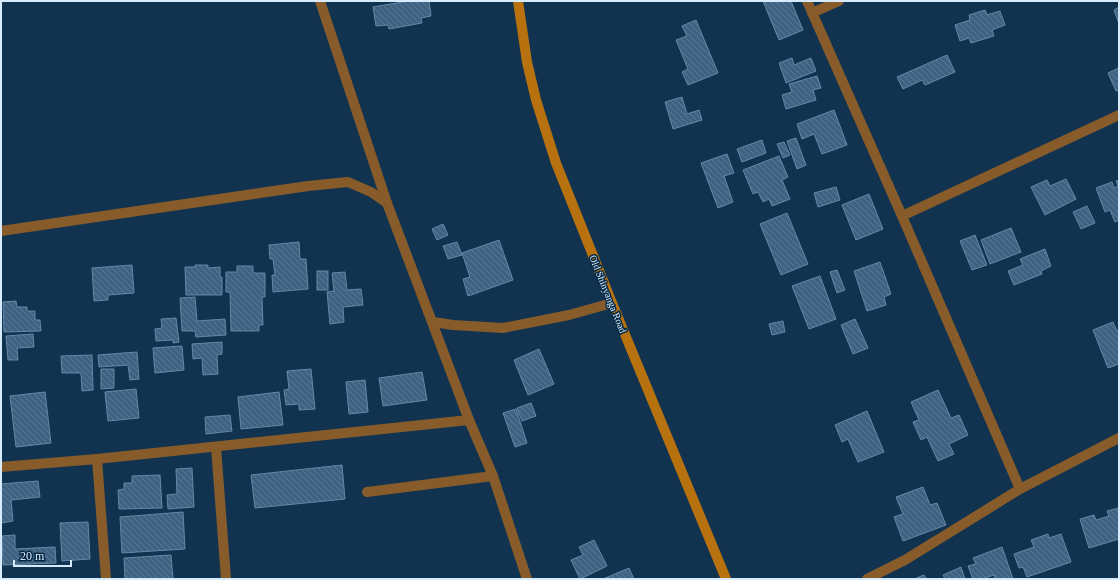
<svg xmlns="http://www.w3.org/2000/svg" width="1120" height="580" font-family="Georgia,serif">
<defs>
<pattern id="building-back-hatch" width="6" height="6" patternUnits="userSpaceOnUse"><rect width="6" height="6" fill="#406282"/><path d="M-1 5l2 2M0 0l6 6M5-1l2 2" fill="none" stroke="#5b7995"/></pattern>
</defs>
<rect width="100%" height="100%" fill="#113350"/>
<g fill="url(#building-back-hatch)" stroke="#6588aa">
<path d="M408,1H429L431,16L421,18L422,23L389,29L388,25L376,26L373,7Z"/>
<path d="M763,1H791L803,30L779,40Z"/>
<path d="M1119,7V21H1118L1114,10Z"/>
<path d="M985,10L987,15L1000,11L1005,25L992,30L994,36L971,43L969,38L960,41L955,25L970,20L969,15Z"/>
<path d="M696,20L718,73L688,85L682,72L688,69L676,40L687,36L682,26Z"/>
<path d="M947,55L955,72L925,85L922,80L903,89L897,77Z"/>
<path d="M792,58L794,65L811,58L816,71L786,83L779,63Z"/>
<path d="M1119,68V90L1116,91L1108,73Z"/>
<path d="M817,76L821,88L813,90L816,100L786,109L782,95L792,92L789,84Z"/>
<path d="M682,97L687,114L699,110L702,120L673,129L665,102Z"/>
<path d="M834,110L847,145L822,154L814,134L802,139L797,124Z"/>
<path d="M796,138L806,165L797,169L787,141Z"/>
<path d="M762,140L766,153L742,162L737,149Z"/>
<path d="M784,142L790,155L783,158L777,144Z"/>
<path d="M727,154L734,173L724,176L733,202L718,208L701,163Z"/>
<path d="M779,156L788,177L782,180L790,199L772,206L769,199L763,202L758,192L753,194L743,170Z"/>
<path d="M1066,179L1076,199L1045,215L1031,187L1047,180L1050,186Z"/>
<path d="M1119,180V220L1115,222L1110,210L1105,212L1096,188L1112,182L1114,188L1118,186L1116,181Z"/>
<path d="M836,187L840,200L818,207L814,193Z"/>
<path d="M869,194L883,229L856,240L842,205Z"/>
<path d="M1087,206L1095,223L1081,229L1073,212Z"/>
<path d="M787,213L808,264L781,275L760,224Z"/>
<path d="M443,224L448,235L437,240L432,229Z"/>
<path d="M1011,228L1021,252L990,264L981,240Z"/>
<path d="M975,235L987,265L972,270L960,241Z"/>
<path d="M499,240L513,280L468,296L463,279L470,277L462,253Z"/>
<path d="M299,242L300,259H306L308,289L273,292L272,275H275L273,259H270L269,245Z"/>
<path d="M457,242L462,255L448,259L443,246Z"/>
<path d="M1045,249L1051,266L1041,271L1042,274L1014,285L1008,271L1023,265L1020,259Z"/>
<path d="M880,262L891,294L884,297L886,305L867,311L854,271Z"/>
<path d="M132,265L134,293L108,295V300L94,301L92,268Z"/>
<path d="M195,265H208V268L220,267V277H222V295H186L185,267H195Z"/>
<path d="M237,266H253V273H265V297H262L263,325H259V331H231L230,292H226V272H237Z"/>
<path d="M837,270L845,290L837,293L830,272Z"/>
<rect x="317" y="271" width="11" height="19"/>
<path d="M345,272L347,290L361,289L363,305L343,307L344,322L330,324L327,292L334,291L332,273Z"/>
<path d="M820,276L836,319L809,329L792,286Z"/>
<path d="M195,297L197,321L225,319L226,335L196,337L195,331H182L180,298Z"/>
<path d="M16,301L17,307H27V311H35V320H40L41,331L4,332L3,302Z"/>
<path d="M176,318L179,342L173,343V340L156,341L155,329L162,328L161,319Z"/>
<path d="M855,319L868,348L853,354L841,325Z"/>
<path d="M783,321L785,332L772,335L769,324Z"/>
<path d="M1113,322L1117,331L1119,330V364L1108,368L1093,330Z"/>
<path d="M33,334L34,347L17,348L18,360H8L6,336Z"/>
<path d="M222,342V354L217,355L218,374L203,375L202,358L193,359L192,344Z"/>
<path d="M182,346L184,370L155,373L153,348Z"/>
<path d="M539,349L554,384L528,395L514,360Z"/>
<path d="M137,352L139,379L130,380L128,365L99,367L98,355Z"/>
<path d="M92,355L93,390L82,391L81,373H62L61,356Z"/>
<path d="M101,369H114V388L101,389Z"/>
<path d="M311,369L315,409L299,410V404L286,405L284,390L289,389L287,371Z"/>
<path d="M422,372L427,400L383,406L379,378Z"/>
<path d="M365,380L368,412L349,414L346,382Z"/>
<path d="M136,389L139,418L108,421L105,392Z"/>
<path d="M938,390L951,418L959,415L968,435L949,444L954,454L938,461L927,437L921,440L913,422L919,420L911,402Z"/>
<path d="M45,392L51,443L16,447L10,396Z"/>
<path d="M279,392L283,425L241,429L238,397Z"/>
<path d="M531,403L536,416L522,421L517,408Z"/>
<path d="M516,409L527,443L515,447L503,413Z"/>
<path d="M867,411L884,452L858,462L848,439L842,442L835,425Z"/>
<path d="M230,415L232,431L206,434L205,417Z"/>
<path d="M342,465L345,499L255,508L251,475Z"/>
<path d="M192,468L194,507L168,509L167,495L177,494L176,469Z"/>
<path d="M160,475L162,508L119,509L118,490L124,489V483H132V476Z"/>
<path d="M38,481L40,497L11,500L13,521L1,523V484Z"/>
<path d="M923,487L930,505L937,503L946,525L903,541L894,517L903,514L896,497Z"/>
<path d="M1119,508V539L1089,548L1080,519L1094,515L1096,520L1109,516L1107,511Z"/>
<path d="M183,512L185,549L122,553L120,517Z"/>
<path d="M88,522L90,559L62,561L60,523Z"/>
<path d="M1048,534L1049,538L1061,534L1071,562L1027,577L1023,567L1019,568L1014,554L1034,547L1031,540Z"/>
<path d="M15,535V549L55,547L56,563L3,565L2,536Z"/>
<path d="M594,540L607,566L580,579L571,560L583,555L579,547Z"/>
<path d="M1002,547L1013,579H995L994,575L982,579H973L968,566L976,564L973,558Z"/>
<path d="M171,555L173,579H125L124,558Z"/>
<path d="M961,567L965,579H945L943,575Z"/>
<path d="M629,568L634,579H603Z"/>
<path d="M924,575L926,579H914Z"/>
</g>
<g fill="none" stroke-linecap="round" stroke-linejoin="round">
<g stroke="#875c2a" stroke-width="10">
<path d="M320,1L387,203"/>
<path d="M807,1L902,216L1020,489"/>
<path d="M812,13L839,1"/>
<path d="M902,216L1119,115"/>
<path d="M1,231L308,186L348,182L371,192L387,203L469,420L493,476L527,579"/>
<path d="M433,322L453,325L503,328L569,315L612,303"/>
<path d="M216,447L226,579"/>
<path d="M97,459L106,579"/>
<path d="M1,467L97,459L469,420"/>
<path d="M367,492L493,476"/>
<path d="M867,579L905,560L1020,489L1119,438"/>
</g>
<path stroke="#b7710f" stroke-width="10" d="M518,1L527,62L536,100L556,163L612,303L726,579"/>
</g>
<g text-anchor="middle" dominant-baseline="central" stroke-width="3" stroke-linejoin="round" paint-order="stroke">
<g font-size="10" fill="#d8ebfd" stroke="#062945">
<text transform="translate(608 294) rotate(68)">Old Shinyanga Road</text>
</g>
</g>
<rect width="1120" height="580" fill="none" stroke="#d8ebfd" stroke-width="4"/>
<path d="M14 560v6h57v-6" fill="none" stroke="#d8ebfd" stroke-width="2"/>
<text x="20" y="560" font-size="12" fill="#d8ebfd" stroke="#062945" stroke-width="3" paint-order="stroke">20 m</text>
</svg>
